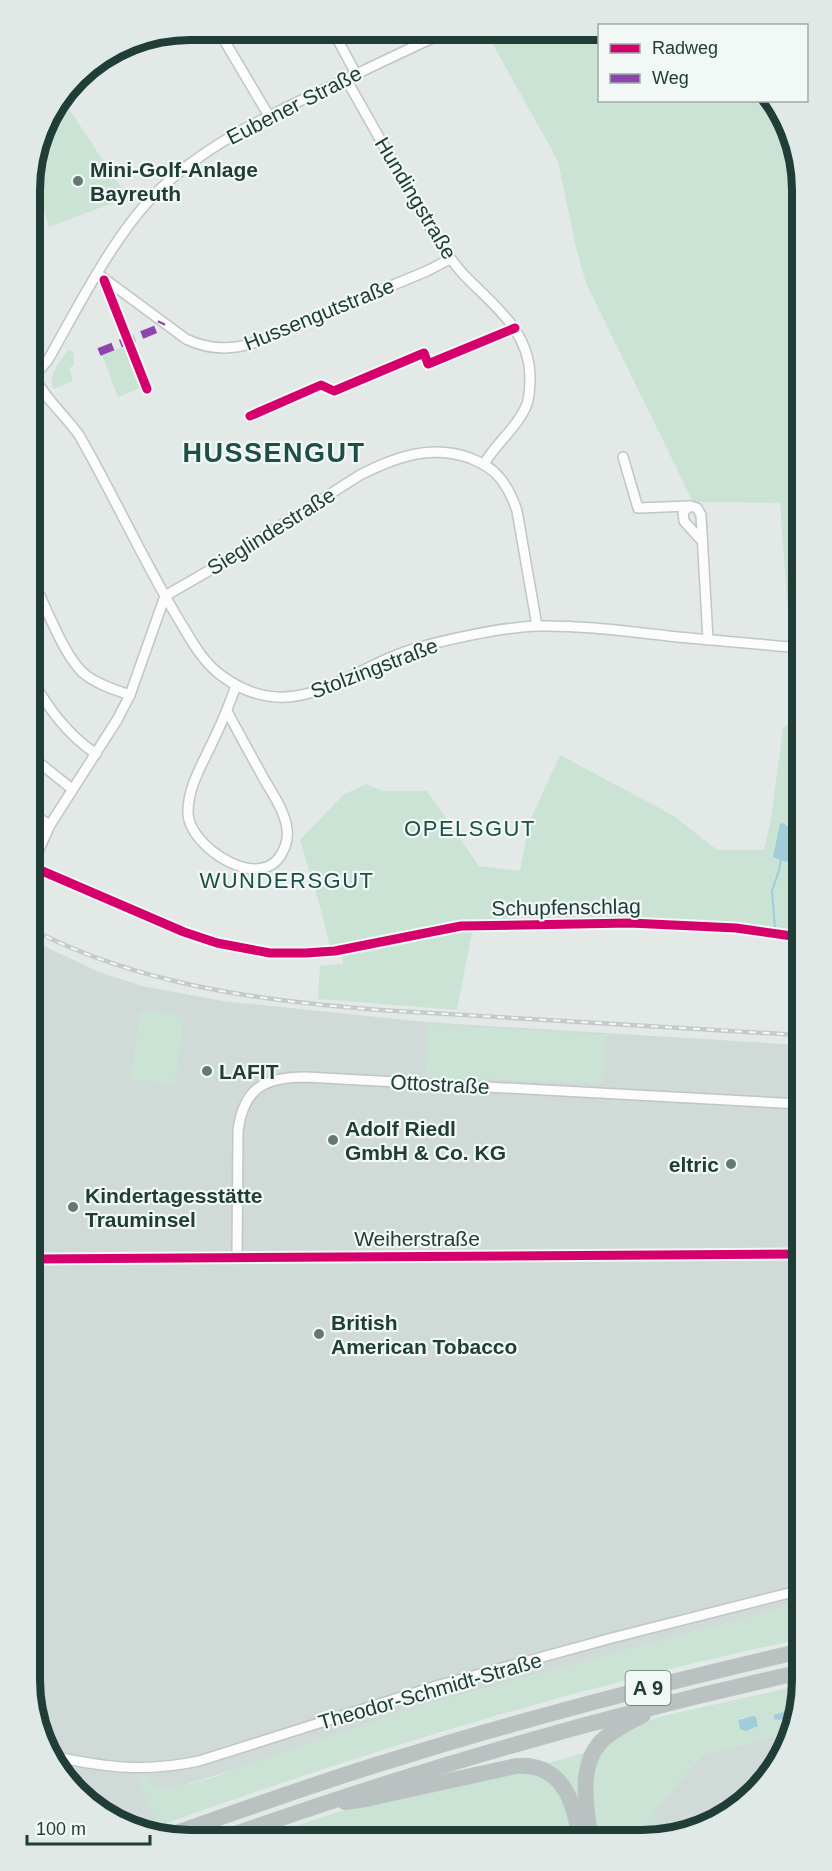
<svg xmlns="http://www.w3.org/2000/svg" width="832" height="1871" font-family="Arial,sans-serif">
<rect width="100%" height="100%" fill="#e3e9e7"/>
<g fill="#d0dad7">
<path d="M33,941L99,972L142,986L222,1001L425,1022L799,1045L801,1603L413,1708L237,1769L167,1790L153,1786L137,1775L155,1820L137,1827L84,1801L36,1722Z"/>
<path d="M785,1734L769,1778L730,1814L683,1835L658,1836L653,1812L702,1755Z"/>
</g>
<g fill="#cbe3d5" fill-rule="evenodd">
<path d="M486,32L599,33L600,100L766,101L796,149L798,643L790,642L780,503L693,502L586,283L576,248L558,161Z"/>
<path d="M63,100L130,201L107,205L49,227C43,207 36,184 35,163C35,144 49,112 63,100Z"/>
<path d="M128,345L145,386L118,397L102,355Z"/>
<path d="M68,350L73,352L74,364L69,369L73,381L54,389C47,375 60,362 68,350Z"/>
<path d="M798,717L799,937L630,923L473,927L457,1010L318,999L320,966L343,964L342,951L331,952L321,910L300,840L343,795L366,784L383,791H427L479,866L520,871L529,823L560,755L674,816L717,850H764L771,819L783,728Z"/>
<path d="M140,1010L184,1016L175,1085L131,1079Z"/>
<path d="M428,1024L606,1035L603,1083L426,1078Z"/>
<path d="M801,1603V1639C578,1686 359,1753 145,1831L137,1827L155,1820L136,1774H146L153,1786L167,1790L211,1778L413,1708Z"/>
<path d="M802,1685V1691L795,1708L781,1712L779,1720L791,1718L785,1734L702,1755L653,1812L658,1836H596L592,1800V1773L597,1759L613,1738L640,1723L663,1716ZM752,1716L758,1722V1726L746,1731L740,1729L738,1721L741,1718Z"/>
<path d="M587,1752L582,1808L573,1791L545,1764Z"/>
<path d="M527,1772C564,1781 566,1804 573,1836L263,1837L356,1806L504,1773Z"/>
</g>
<g fill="#a1ccd9">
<path d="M784,823L798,837L790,860L787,862L773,857L780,824Z"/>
<path d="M795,1708L791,1718L779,1720L774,1719V1715Z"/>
<path d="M752,1716L756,1717L758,1726L746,1731L740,1729L738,1720Z"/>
</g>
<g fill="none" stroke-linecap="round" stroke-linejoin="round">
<g stroke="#a1ccd9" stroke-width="2">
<path d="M788,827L799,806"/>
<path d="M775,929L772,891L779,870L781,860"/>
</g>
<defs>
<g id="minor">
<path d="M218,30L269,116"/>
<path d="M333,31L356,74"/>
<path d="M415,31L420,43"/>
<path d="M346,79L436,238C445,251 453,263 464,275C493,305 529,330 530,376C530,385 530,395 527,404C518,427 496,443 484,464"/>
<path d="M30,182L32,207L30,212"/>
<path d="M98,274L186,339C209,350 231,351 256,342L427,271L450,259"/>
<path d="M33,374C44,398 64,414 79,435C113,494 141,556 176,615C189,636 201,661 222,676C296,730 349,666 420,647C458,637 497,628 536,626C580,625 624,631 668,636C708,640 749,643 790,647"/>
<path d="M31,375L41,368L48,360C78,307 114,235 157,192C206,144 266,117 327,88C367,69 406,50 446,32"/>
<path d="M623,457L638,508L690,506"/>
<path d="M701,540L684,521L683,512L690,506L697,508L701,515L708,640"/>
<path d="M32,580C46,605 65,661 87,676C100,685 115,690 130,695"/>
<path d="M165,596L217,566L360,475C395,457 431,444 470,458C482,463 492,468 500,478C508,488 513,499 517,511L537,626"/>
<path d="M32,680C49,709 67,734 96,754"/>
<path d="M227,711C239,734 252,757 264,779C273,794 285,812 287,829C288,836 286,845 283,851C263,895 190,848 188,814C187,788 203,763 213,741C222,723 229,705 236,686"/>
<path d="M32,757L72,789"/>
<path d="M33,815L50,825"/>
<path d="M33,863L50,825L117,720L130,695L165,596"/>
<path d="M33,867L184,932L217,943L270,953H305L335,951L461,926L630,923L736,928L799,937"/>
<path d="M237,1258L238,1130C244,1088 264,1077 306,1077L800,1104"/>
<path d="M34,1259L800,1254"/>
<path d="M57,1757C108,1768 148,1772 199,1761L436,1686L612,1638L801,1590"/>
</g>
<g id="highway">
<path d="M345,1802L366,1799L516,1766C561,1763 574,1799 579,1836"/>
<path d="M590,1836C586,1803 577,1761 606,1737C617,1728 631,1721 643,1715"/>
<path d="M162,1838C242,1810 321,1781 402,1757C534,1716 667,1682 801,1651"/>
<path d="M224,1838C413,1771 605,1715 802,1672"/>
</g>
</defs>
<use href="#minor" stroke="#c0c6c4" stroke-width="12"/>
<use href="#highway" stroke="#bbc5c3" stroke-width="16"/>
<use href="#minor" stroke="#fbfcfb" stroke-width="9"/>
<use href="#highway" stroke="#b9c2c1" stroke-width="14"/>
<defs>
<path id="rail" d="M33,930C140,985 262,1001 380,1010L799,1035"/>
</defs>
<use href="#rail" stroke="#c6cac9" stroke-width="4.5"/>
<use href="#rail" stroke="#f1f8f5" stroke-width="2" stroke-dasharray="7" stroke-linecap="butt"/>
<path stroke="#8e44ad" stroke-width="8" stroke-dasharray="15 8" stroke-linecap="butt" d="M99,352L159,328L162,322"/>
<defs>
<g id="cycleway">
<path d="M104,280L147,389"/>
<path d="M250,416L321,385L334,391L424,353L428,364L515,328"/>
<path d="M33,867L184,932L217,943L270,953H305L335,951L461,926L630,923L736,928L799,937"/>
<path d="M34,1259L800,1254"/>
</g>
</defs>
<use href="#cycleway" stroke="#f1f8f5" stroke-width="13"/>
<use href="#cycleway" stroke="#d6006c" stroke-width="9"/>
</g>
<g fill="#647975" stroke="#f1f8f5" stroke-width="2">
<circle cx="78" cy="181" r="6"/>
<circle cx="207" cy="1071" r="6"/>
<circle cx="333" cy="1140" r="6"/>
<circle cx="731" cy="1164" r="6"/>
<circle cx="73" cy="1207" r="6"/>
<circle cx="319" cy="1334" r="6"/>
</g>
<g text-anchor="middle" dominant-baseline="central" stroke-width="4.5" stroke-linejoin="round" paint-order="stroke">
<rect fill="#f1f8f5" stroke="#5f7571" stroke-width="1.5" x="625.5" y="1671" width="45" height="34" rx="4.5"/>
<g font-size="20" font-weight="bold" fill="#203d38">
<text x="648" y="1688">A 9</text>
</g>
<g font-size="21" fill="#203d38" stroke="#f1f8f5">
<text transform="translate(294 105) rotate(-27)">Eubener Straße</text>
<text transform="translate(416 198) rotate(59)">Hundingstraße</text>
<text transform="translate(319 314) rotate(-22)">Hussengutstraße</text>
<text transform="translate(271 531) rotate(-32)">Sieglindestraße</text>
<text transform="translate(374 668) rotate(-21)">Stolzingstraße</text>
<text transform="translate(566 907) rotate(-1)">Schupfenschlag</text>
<text transform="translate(440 1084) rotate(3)">Ottostraße</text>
<text x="417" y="1238">Weiherstraße</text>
<text transform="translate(430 1691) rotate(-16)">Theodor-Schmidt-Straße</text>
</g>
<g font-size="21" font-weight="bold" fill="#203d38" stroke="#f1f8f5" text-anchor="start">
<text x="90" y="169">Mini-Golf-Anlage<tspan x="90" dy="24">Bayreuth</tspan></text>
<text x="219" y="1071">LAFIT</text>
<text x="345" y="1128">Adolf Riedl<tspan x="345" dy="24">GmbH &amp; Co. KG</tspan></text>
<text x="719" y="1164" text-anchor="end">eltric</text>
<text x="85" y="1195">Kindertagesstätte<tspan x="85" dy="24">Trauminsel</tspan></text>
<text x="331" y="1322">British<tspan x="331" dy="24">American Tobacco</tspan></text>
</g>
<g font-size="22" letter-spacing="1.5" fill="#1b4f48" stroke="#f1f8f5">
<text x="470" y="828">OPELSGUT</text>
<text x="287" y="880">WUNDERSGUT</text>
</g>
<g font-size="27" font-weight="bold" letter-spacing="1.5" fill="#1b4f48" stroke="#f1f8f5">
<text x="274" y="453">HUSSENGUT</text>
</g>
</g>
<path d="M0 0H832V1871H0ZM190 40H642A150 150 0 0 1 792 190V1680A150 150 0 0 1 642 1830H190A150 150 0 0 1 40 1680V190A150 150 0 0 1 190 40Z" fill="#e0e9e6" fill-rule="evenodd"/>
<path fill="none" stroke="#203d38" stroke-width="8" d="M190 40H642A150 150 0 0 1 792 190V1680A150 150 0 0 1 642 1830H190A150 150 0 0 1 40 1680V190A150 150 0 0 1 190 40Z"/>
<rect x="598" y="24" width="210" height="78" fill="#f1f8f5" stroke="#9dada9" stroke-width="1.5"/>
<rect x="610" y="44" width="30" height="9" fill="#d6006c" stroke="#9dada9" stroke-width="1.5"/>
<text x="652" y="54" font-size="18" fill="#203d38">Radweg</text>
<rect x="610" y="74" width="30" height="9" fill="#8e44ad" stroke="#9dada9" stroke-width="1.5"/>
<text x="652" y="84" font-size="18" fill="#203d38">Weg</text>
<path d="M27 1835v9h123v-9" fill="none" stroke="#203d38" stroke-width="3"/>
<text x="36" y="1835" font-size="18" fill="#203d38" stroke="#f1f8f5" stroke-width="4.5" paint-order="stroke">100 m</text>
</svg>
